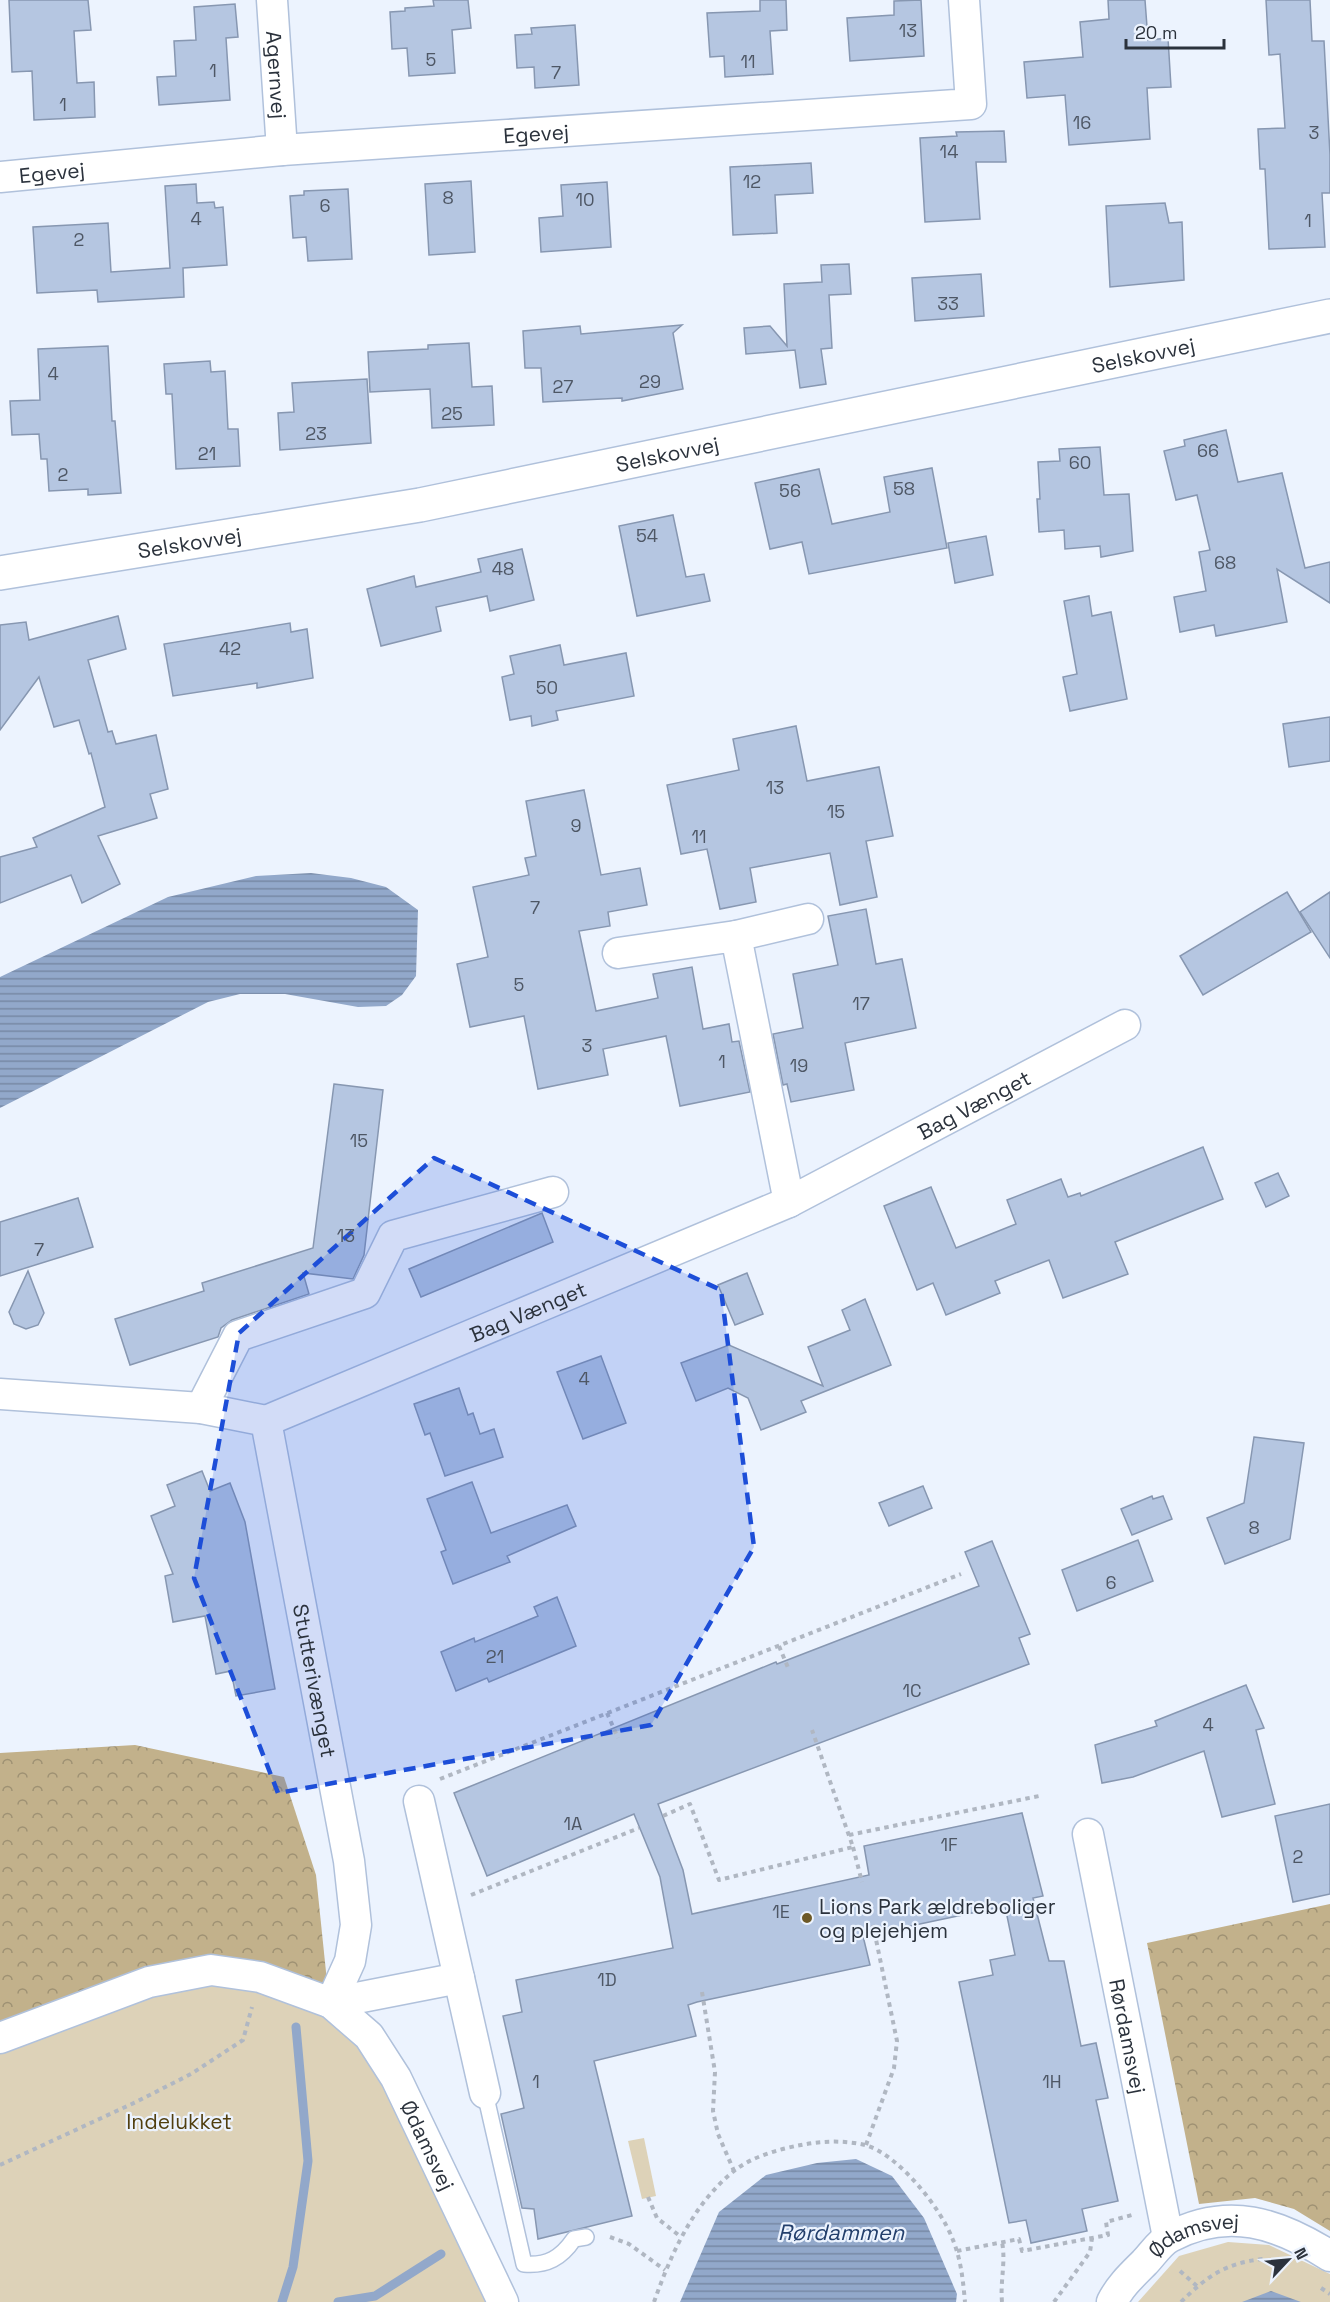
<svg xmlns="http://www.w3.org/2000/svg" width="1330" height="2302" font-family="'Space Grotesk',sans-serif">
<defs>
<pattern id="forest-crowns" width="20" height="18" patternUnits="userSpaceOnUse" patternTransform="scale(1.5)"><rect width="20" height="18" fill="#c2b18b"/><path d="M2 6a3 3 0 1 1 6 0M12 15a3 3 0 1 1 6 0" fill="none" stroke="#9e9173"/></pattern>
<pattern id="water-rules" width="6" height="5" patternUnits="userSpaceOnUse" patternTransform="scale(1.5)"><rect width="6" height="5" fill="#92a8ca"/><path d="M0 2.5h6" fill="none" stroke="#7789a5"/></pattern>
</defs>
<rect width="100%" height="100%" fill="#ecf3fe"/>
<g fill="url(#forest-crowns)">
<path d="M135,1745L284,1777L316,1875L332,2030L0,2302V1753Z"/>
<path d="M1330,1904V2231L1294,2209L1255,2198L1199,2204L1147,1943Z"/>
</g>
<g fill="#ddd2b8">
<path d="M260,1977L369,2036L502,2302H0V2038L149,1982Z"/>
<path d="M644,2138L656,2196L642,2199L628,2141Z"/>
<path d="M1228,2242L1269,2245L1330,2274V2302H1138L1179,2256Z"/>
</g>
<g fill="url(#water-rules)">
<path d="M311,873L351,878L386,887L418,910L416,976L402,995L386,1006L358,1007L285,994H240L208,1002L0,1108V977L168,897L256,876Z"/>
<path d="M856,2159L892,2176L924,2218L957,2294L956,2302H680L719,2212L766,2175L817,2163Z"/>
<path d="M1271,2291L1301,2302H1242Z"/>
</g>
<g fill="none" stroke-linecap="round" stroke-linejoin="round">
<g stroke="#92a8ca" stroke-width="9">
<path d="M282,2302L293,2267L308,2161L296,2027"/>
<path d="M338,2302L375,2296L441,2254"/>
</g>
</g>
<g fill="#b5c6e1" stroke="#8797b1" stroke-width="1.5">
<path d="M9,0H88L91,30L74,31L77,83L94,82L95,117L34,120L32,71L12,72Z"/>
<path d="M433,0H468L471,28L452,30L455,73L409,76L407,48L392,49L390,12L405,11V8L434,6Z"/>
<path d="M760,0H786L787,30L770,31L773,74L725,77L724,56L710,57L707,13L760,11Z"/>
<path d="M921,0L924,56L850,61L847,18L894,15V1Z"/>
<path d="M1108,0H1145L1148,40L1168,38L1171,87L1147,88L1150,139L1069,145L1065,95L1027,98L1024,62L1083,57L1080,22L1109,19Z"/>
<path d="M1266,0H1310L1312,41H1324L1330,155V193H1322L1325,247L1269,249L1265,169H1260L1258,129L1285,128L1280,54L1269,55Z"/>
<path d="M235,4L238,37L226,38L230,100L159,105L157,77L176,76L174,41L196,40L194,7Z"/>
<path d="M575,25L579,85L535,88L534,67L517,68L515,35L532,34L531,28Z"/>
<path d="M1004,131L1006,162H976L980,219L925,222L920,138L957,136L956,132Z"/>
<path d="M811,163L813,193L775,195L777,233L733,235L730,167Z"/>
<path d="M471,181L475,252L429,255L425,184Z"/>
<path d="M607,182L611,247L541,252L539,218L563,216L561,185Z"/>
<path d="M196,184L197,203L214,202L215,208L223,207L227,265L183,268L184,297L98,302L97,290L37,293L33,227L108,223L111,272L170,268L165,186Z"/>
<path d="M348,189L352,259L308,261L306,237L293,238L290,196L304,195V191Z"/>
<path d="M1165,203L1169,223L1182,222L1184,280L1110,287L1106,206Z"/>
<path d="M849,264L851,294L829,295L832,348L821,349L826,384L800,388L795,350L746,354L744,328L770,326L787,346L784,284L822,282L821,265Z"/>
<path d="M981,274L984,316L915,321L912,278Z"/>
<path d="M682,325L673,333L683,389L622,401V398L543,402L541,368H525L523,331L580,326L581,334Z"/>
<path d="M469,343L472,387L492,386L494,425L432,428L430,389L370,392L368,352L428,349V345Z"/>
<path d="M108,346L112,421H115L121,493L88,495V489L49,491L47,459H41L39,434L12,435L10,401L40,400L38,349Z"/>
<path d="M210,361L211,372L225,371L228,429H238L240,466L176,469L172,394H166L164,364Z"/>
<path d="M367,379L371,443L280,450L278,413L294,412L292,383Z"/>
<path d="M1226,430L1238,482L1282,473L1305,568L1330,562V603L1277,569L1287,622L1216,636L1214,625L1180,632L1174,597L1206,591L1199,552L1210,550L1197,495L1176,500L1164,451L1185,446L1184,440Z"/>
<path d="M1100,447L1104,495L1129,494L1133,551L1101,557L1100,546L1065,549L1064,530L1039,532L1037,499H1040L1038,462L1060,461L1059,449Z"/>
<path d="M932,468L947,548L809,574L802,542L770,549L755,483L819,469L832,524L890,512L884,477Z"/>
<path d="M673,515L686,577L704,574L710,601L637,616L619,526Z"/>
<path d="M986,536L993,575L955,583L948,543Z"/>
<path d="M522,549L534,600L490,611L487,596L436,607L441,631L381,646L367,589L414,576L416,587L481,572L478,559Z"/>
<path d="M1089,596L1092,616L1111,612L1127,699L1070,711L1063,677L1077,674L1064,601Z"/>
<path d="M118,616L126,649L88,660L108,732L112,731L116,744L156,735L168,789L150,794L157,818L98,836L120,884L82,903L71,875L0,903V857L37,847L33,838L105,807L91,753L89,754L79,720L54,727L39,677L0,730V625L26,622L29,640Z"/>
<path d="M290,623L291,632L307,629L313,678L257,688V683L173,696L164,644Z"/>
<path d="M560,645L564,665L626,653L634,696L556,711L558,720L532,726L531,716L510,720L502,677L514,674L510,656Z"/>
<path d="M1330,717V761L1289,767L1283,724Z"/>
<path d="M796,726L807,781L879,767L893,836L866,841L877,897L840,905L830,853L750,868L756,902L720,909L707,849L681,854L667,785L739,770L733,739Z"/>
<path d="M584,790L601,875L640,868L647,905L608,912L610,926L579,931L596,1011L658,998L653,974L692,967L703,1029L729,1024L732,1042L739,1041L750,1092L680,1106L666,1036L603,1049L608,1075L538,1089L524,1016L470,1027L457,964L488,957L473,887L529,875L525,858L536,856L526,801Z"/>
<path d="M1287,892L1311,932L1203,995L1180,956Z"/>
<path d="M1330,892V958L1300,912Z"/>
<path d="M866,909L876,964L902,959L916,1028L845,1043L854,1090L791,1102L787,1084L783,1085L773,1034L803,1028L793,974L838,965L828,916Z"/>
<path d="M334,1084L383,1090L364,1255L353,1279L303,1273L309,1294L232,1320L221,1328L218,1337L130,1365L115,1319L204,1291L202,1283L313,1248Z"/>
<path d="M1203,1147L1223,1199L1115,1242L1128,1274L1063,1298L1049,1260L995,1281L1000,1293L946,1315L933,1283L917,1290L884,1206L931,1187L956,1248L1016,1224L1007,1200L1061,1179L1068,1197L1080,1193L1081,1196Z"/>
<path d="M1278,1173L1289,1196L1266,1207L1255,1183Z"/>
<path d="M78,1198L93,1247L0,1276V1222Z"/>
<path d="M542,1213L553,1242L421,1297L409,1269Z"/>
<path d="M28,1271L44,1313L38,1325L26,1329L14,1324L9,1312Z"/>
<path d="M747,1273L763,1314L735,1325L718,1285Z"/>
<path d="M865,1299L891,1365L801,1401L806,1412L761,1430L748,1398L728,1388L696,1401L681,1363L729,1345L823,1386L808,1347L850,1330L842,1310Z"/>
<path d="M601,1356L626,1423L583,1439L557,1372Z"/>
<path d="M459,1388L468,1415L473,1413L480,1434L494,1429L503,1457L445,1476L430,1433L425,1435L414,1404Z"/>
<path d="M1254,1437L1304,1443L1290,1539L1225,1564L1207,1518L1244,1503Z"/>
<path d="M202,1471L210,1491L230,1483L245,1522L275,1689L236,1696L231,1671L216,1674L205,1616L173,1622L165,1576L173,1574L151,1516L175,1506L167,1485Z"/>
<path d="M472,1482L491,1533L567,1505L576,1526L507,1556L510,1562L453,1584L441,1552L446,1550L427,1499Z"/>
<path d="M923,1486L932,1508L889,1526L879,1503Z"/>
<path d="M1152,1496L1153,1499L1163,1496L1172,1519L1132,1535L1121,1509Z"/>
<path d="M1138,1540L1153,1581L1077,1611L1062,1570Z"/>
<path d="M992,1541L1030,1634L1019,1638L1029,1664L658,1804L683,1870L692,1914L869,1875L864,1846L1022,1813L1043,1896L1033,1898L1049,1961H1064L1081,2046L1096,2043L1108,2098L1096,2100L1118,2201L1082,2209L1087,2231L1031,2243L1026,2220L1009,2223L959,1982L993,1975L990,1960L1015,1955L1005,1906L863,1936L870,1965L697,2002L688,2005L696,2036L594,2061L632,2216L538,2239L534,2209L522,2208L501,2114L524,2108L503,2016L522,2012L516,1980L673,1948L660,1877L634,1814L487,1876L454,1793L776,1662L777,1664L979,1586L965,1552Z"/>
<path d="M557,1597L576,1646L489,1682L487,1678L456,1691L441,1652L474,1638L475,1642L538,1616L534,1607Z"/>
<path d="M1246,1685L1264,1728L1256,1730L1275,1804L1222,1817L1204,1751L1133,1777L1102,1783L1095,1745L1157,1726L1155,1721Z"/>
<path d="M1330,1804V1894L1293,1902L1275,1816Z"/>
</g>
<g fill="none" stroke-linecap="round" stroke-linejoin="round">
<defs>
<path id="service" d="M485,2093L524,2264C547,2266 561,2258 574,2239L586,2237"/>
<g id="minor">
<path id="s1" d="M272,0L282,150"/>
<path id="s2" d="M0,177L282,150L971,104L964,0"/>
<path d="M736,936L808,919"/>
<path d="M618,953L736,936L789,1202"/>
<path id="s3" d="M0,1394L201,1408L266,1421L349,1861L356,1925L350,1961L331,2003"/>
<path d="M201,1408L238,1336L365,1293L393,1236L553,1192"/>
<path id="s4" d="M266,1421L789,1202L1125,1025"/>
<path d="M419,1801L485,2093"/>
<path id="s5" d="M1088,1834L1168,2237"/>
<path d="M331,2003L459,1978"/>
<path id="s6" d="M0,2038L149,1982L211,1970L260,1977L331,2003L369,2036L396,2078L503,2302"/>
<path id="s7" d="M1112,2302C1120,2286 1132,2275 1144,2263C1152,2255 1160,2242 1170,2237C1228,2206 1278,2223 1330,2256"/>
</g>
<g id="tertiary">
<path id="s8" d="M0,573L420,505L1330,316"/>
</g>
</defs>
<use href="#service" stroke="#b0c1db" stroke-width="18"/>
<use href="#minor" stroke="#b0c1db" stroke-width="33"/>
<use href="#tertiary" stroke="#b0c1db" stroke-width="36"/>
<g stroke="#b0b7c2" stroke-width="4" stroke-dasharray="4.5 4.5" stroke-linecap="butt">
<path d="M779,1646L789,1670"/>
<path d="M607,1713L618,1738"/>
<path d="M440,1779L961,1574"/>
<path d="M663,1816L690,1804L719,1880L853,1847L812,1730"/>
<path d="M849,1835L1039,1796"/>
<path d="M853,1847L862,1882"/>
<path d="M471,1895L639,1828"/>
<path d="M702,1992L715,2072L713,2111L718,2134L734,2171"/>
<path d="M866,2145L894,2068L897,2041L873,1925"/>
<path d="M0,2165L136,2102L191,2074L243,2040L252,2007"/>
<path d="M648,2197L657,2218L681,2237"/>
<path d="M610,2237L629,2244L665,2270"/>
<path d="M957,2251L1019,2239L1022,2251L1108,2235L1106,2222L1132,2215"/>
<path d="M1180,2271L1197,2286"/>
<path d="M1321,2288L1330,2294"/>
<path d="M654,2302C671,2254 693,2204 734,2171C751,2157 779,2149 801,2145C821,2141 844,2140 865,2145C898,2154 941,2208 953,2240C961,2260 963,2280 965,2302"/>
<path d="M1002,2302C1000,2281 1006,2262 1002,2242"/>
<path d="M1054,2302L1090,2252L1092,2238"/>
<path d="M1181,2302C1207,2276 1226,2263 1263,2259"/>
</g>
<use href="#service" stroke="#fff" stroke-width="15"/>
<use href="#minor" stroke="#fff" stroke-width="30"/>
<use href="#tertiary" stroke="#fff" stroke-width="33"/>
</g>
<path fill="#1d4ed8" fill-opacity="0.2" stroke="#1d4ed8" stroke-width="4.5" stroke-dasharray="12 8" stroke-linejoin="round" d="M434,1158L721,1290L754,1547L651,1725L278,1793L194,1578L239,1333Z"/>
<circle fill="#6d5927" stroke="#ecf3fe" stroke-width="2" cx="807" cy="1918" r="6"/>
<g text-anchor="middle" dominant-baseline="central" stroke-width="4.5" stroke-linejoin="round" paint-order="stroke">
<g font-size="18" fill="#4e5765">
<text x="908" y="30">13</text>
<text x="431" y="59">5</text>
<text x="748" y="61">11</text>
<text x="213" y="70">1</text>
<text x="556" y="72">7</text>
<text x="63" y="104">1</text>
<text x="1082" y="122">16</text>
<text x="1314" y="132">3</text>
<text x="949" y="151">14</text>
<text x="752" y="181">12</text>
<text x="448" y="197">8</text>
<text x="585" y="199">10</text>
<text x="325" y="205">6</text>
<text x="196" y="218">4</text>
<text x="1308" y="220">1</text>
<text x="79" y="239">2</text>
<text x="948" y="303">33</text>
<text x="53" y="373">4</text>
<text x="650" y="381">29</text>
<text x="563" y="386">27</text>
<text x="452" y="413">25</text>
<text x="316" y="433">23</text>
<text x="1208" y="450">66</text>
<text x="207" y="453">21</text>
<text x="1080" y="462">60</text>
<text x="63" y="474">2</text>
<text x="904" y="488">58</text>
<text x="790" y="490">56</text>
<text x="647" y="535">54</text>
<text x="1225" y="562">68</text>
<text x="503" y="568">48</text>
<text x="230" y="648">42</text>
<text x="547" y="687">50</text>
<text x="775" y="787">13</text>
<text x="836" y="811">15</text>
<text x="576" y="825">9</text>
<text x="699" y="836">11</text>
<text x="535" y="907">7</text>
<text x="519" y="984">5</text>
<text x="861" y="1003">17</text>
<text x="587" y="1045">3</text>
<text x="722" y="1061">1</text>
<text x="799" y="1065">19</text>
<text x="359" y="1140">15</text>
<text x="346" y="1235">13</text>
<text x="39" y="1249">7</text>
<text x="584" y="1378">4</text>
<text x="1254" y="1527">8</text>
<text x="1111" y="1582">6</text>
<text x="495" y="1656">21</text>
<text x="912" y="1690">1C</text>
<text x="1208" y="1724">4</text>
<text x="573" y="1823">1A</text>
<text x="949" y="1844">1F</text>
<text x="1298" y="1856">2</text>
<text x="781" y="1911">1E</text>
<text x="607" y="1979">1D</text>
<text x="536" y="2081">1</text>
<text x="1052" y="2081">1H</text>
</g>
<g font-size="21" fill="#2b323c" stroke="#ecf3fe">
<text stroke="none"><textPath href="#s1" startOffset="75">Agernvej</textPath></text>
<text stroke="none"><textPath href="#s2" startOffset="538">Egevej</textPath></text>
<text stroke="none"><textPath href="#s2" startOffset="52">Egevej</textPath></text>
<text stroke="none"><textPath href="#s8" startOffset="1164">Selskovvej</textPath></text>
<text stroke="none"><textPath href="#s8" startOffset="678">Selskovvej</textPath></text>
<text stroke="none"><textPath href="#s8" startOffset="192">Selskovvej</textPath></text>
<text stroke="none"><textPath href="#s4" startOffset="776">Bag Vænget</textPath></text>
<text stroke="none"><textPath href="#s4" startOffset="284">Bag Vænget</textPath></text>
<text stroke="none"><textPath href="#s3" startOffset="532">Stutterivænget</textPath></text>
<text stroke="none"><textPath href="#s5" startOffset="206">Rørdamsvej</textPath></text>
<text stroke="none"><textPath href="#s6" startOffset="522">Ødamsvej</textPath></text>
<text stroke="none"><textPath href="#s7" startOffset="111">Ødamsvej</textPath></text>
</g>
<g font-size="21" fill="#2b323c" stroke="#ecf3fe" text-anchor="start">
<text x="819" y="1906">Lions Park ældreboliger<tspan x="819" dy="24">og plejehjem</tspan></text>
</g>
<g font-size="21" fill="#513f0f" stroke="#ecf3fe">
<text x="179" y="2121">Indelukket</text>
</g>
<g font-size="22" font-style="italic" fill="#233f6c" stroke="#ecf3fe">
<text x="841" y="2232">Rørdammen</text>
</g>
</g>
<g transform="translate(1288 2260) rotate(64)" stroke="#ecf3fe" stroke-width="4.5" paint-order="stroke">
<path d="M0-4.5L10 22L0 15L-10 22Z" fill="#2b323c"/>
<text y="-9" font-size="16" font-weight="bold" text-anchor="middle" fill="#2b323c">N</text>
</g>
<path d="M1126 39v9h98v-9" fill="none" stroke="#2b323c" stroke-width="3"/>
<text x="1135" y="39" font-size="18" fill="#2b323c" stroke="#ecf3fe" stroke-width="4.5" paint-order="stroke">20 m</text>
</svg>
